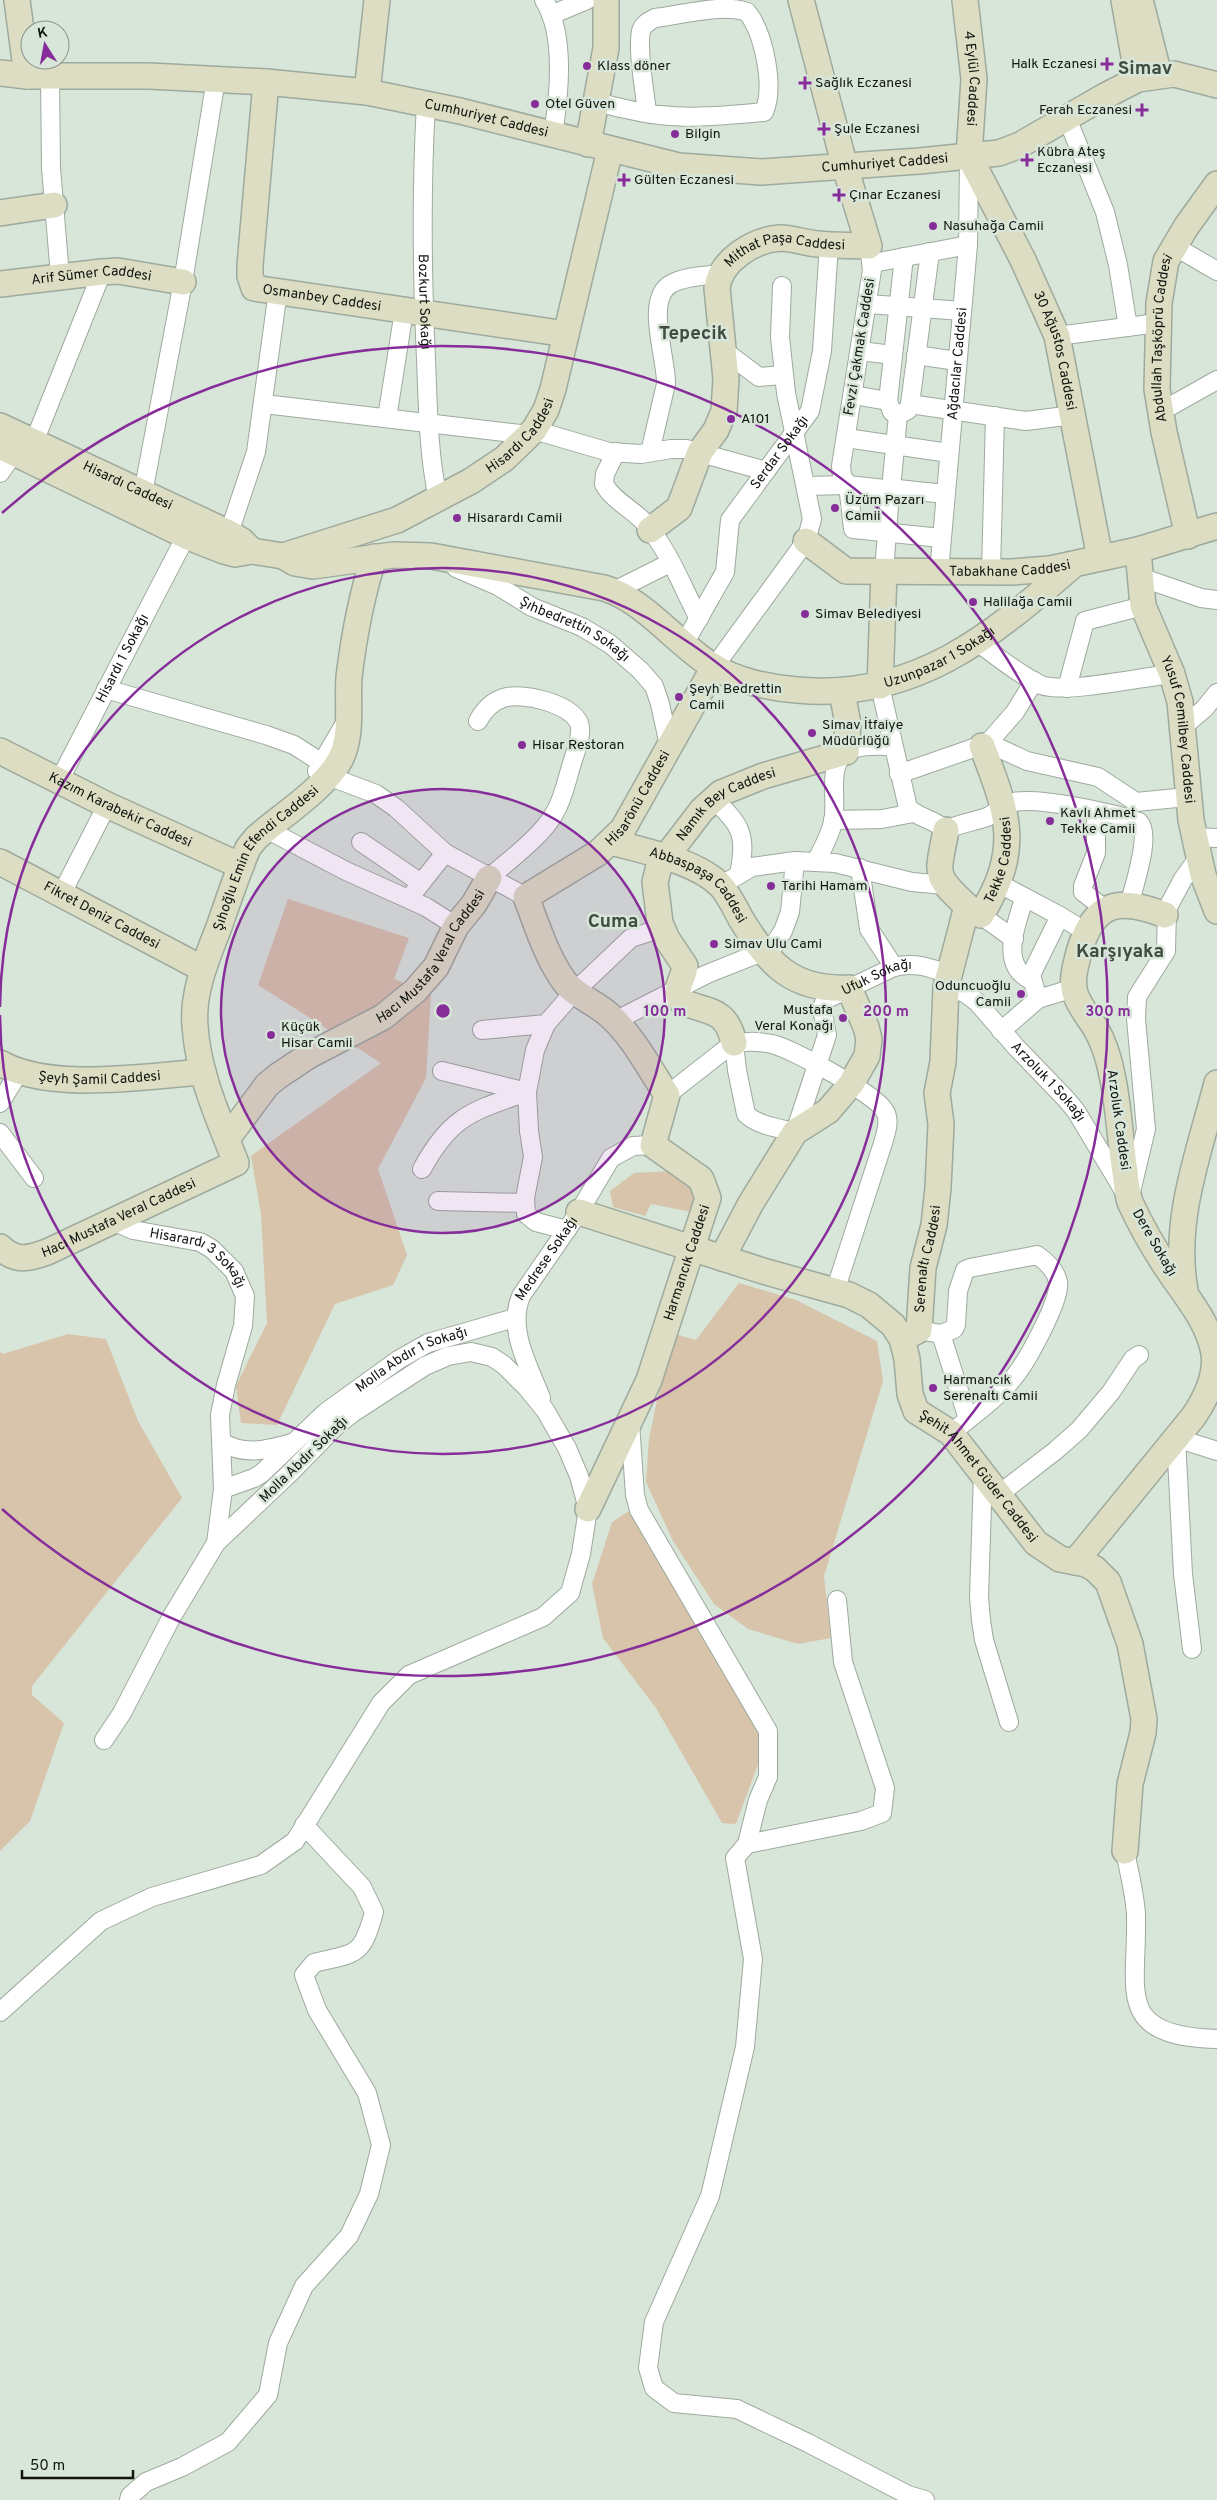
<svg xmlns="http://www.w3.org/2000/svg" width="1217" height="2500" font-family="Overpass,sans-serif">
<rect width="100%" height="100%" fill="#d8e6d9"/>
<g fill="#d7c4ab">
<path d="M288,899L409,938L394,979L431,994L426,1078L378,1169L407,1255L393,1285L335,1304L277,1425L241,1423L236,1386L267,1323L261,1214L251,1156L381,1063L258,985Z"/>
<path d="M672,1171L697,1185L701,1200L692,1212L651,1204L645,1216L613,1207L610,1191L634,1173Z"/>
<path d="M739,1283L796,1300L877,1341L883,1381L824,1576L831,1638L798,1644L748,1629L714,1604L673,1541L646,1482L649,1439L671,1333L696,1340Z"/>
<path d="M68,1334L106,1339L138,1421L182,1498L32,1686V1695L64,1723L30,1821L0,1851V1351L3,1354Z"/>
<path d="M629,1511L757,1728L761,1756L736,1824L722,1823L656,1708L603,1638L592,1584L612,1522Z"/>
</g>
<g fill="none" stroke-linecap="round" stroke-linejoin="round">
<defs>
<g id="street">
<path d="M544,0C566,35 559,96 553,135"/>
<path d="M551,15L587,0"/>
<path d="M50,76L51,168L60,276"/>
<path d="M596,102C618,107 639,113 660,115C694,119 730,115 764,112C775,87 764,33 747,12C724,3 680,15 655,18C649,21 643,24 641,31C637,51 645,92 647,113"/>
<path id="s1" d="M426,104C421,190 422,273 426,359C428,406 428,452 438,499"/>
<path d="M1067,118L1105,212L1118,265L1128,327"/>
<path d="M869,246L872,270L841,466L842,476L848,485L853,529L941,538"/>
<path d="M1174,246L1217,271"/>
<path d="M873,263L968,245"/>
<path d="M868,304L962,311"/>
<path d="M1057,336L1158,323"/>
<path d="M723,350L759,377L783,375"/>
<path d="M860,351L893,355"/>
<path d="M916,355L957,361"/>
<path d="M853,395L888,401"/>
<path d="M264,404L529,435"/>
<path d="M910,404L1026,421L1073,415"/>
<path d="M1160,412L1217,380"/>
<path d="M898,415L908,410L910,404L930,252"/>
<path d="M898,415L892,412L888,401L904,257"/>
<path d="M387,418L404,311"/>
<path d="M534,430L609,452L641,454L671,449H686L766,471"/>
<path d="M846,438L949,453"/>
<path d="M616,452L605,474L604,484C613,501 633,509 646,524C669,551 683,588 699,619"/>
<path d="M650,452L666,384C667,359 644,299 671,284C685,276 705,276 720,274"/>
<path d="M0,473L14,453L34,442L102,272"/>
<path d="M892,479L898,415"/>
<path d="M806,486L848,485L885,489"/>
<path d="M898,489L945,494"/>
<path d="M143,493L183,282L216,79"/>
<path d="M229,533L256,452L278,291"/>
<path id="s2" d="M456,568L498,586L532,607L582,627L610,644L640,670L654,686L660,704L669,745"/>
<path d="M884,572L890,493"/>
<path id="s3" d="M939,572L968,245L969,158"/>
<path d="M991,572L995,416"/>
<path d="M1140,577L1201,598L1217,600"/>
<path d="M614,591L670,563"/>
<path d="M977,642C997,656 1019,675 1041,685C1066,694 1142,677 1172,674"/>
<path id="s4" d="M684,644L725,572L730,520L810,411L822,351L829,244"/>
<path d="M714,667L806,541L812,519L786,393L780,337L782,286"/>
<path d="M880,686L908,808C919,818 935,820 946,830C960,823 973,822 987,817C996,813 1003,805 1014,802C1039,797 1114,813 1139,822C1152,835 1133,888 1129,906"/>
<path d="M1067,688L1085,621L1143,606"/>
<path d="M106,689L266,735L294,745L322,763"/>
<path d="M478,721C484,710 491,702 503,698C522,692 570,703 579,723C583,733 576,750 573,760C567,778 564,798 554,814C541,837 509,860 489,878"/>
<path d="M1184,726L1204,709L1217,693"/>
<path d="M988,743L1027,761L1098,777L1136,802L1187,797"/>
<path d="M317,771L344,725"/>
<path d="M899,774L988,743L1015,712L1034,681"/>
<path d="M328,776L376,794L396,808L445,853L526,897"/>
<path id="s5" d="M59,781L186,536"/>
<path d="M713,799C742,825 747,836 739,874"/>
<path d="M1096,811V853L1083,886V892L1105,909"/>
<path d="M833,820L882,819L913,813"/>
<path d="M266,829L346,871L426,907L456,926"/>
<path d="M1194,837L1217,838"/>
<path d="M361,842L421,883"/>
<path d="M816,861C823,848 830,836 833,822C838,802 826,764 847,752C859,744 879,746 893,746"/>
<path d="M860,868L869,929L894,967"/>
<path d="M998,883L1060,916L1031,975L1038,999"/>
<path d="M720,886L752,867L795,861L835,863L912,882L944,885"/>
<path d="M414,892L445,853"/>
<path d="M61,895L107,805"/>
<path d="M1024,898C1019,918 1005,948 1017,968C1020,974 1027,978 1032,981"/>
<path d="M972,909L1014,939"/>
<path d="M1060,916L1086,932"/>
<path id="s6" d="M946,987L965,993L977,1002L1016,1047L1066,1099L1076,1111L1124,1191"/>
<path d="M615,1021L707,974L772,948L783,931L790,912L795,861"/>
<path d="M482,1030L546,1024L574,992L631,938L662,928"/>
<path d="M1001,1031L1038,999L1074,988"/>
<path id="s7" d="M734,1043L737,1070L746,1114C758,1126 779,1128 795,1132L827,1035L822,1008L825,1000L894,967C914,962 929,967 948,974"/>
<path d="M442,1071L527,1092L529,1131L533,1157L525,1198L526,1214L536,1222L567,1230"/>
<path d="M667,1095L727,1048C741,1040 756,1041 772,1044C792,1049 874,1093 884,1110C891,1119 886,1133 883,1143L835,1291"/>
<path d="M0,1103L19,1072"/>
<path d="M0,1133L34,1178"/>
<path d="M422,1169C451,1115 473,1111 527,1092L535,1050L546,1024"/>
<path d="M1131,1192L1146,1129L1136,1019L1137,997L1166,951L1167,909L1183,879L1198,858"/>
<path d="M438,1201L525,1203"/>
<path id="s8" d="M114,1221L133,1230L200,1242L212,1249L234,1271L245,1296L243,1326L226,1385L220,1415L223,1489L216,1543"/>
<path d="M919,1330L941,1334L954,1329L956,1325L958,1291L965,1270L970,1268L1037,1255C1046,1261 1056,1271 1058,1282C1062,1298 1026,1363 1014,1377C997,1399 972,1416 951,1433"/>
<path d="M941,1334L968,1419"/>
<path id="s9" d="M541,1398C529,1366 507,1330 521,1296L579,1212L611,1158L633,1146L653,1145"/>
<path d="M630,1423L635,1495L639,1510L768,1731V1777L758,1800L747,1844"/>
<path d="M221,1442C245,1456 266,1450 292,1443"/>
<path d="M983,1474L979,1597L981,1620L984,1640L1009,1722"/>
<path id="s10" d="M223,1489L254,1478L262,1473L326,1412L398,1360L428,1343L515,1318"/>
<path d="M998,1495L1055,1451L1079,1430L1111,1392L1133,1359L1139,1355"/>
<path d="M837,1600L843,1662L885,1788L882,1813L861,1821L747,1844L735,1858L753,1959L745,2047L710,2196L654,2322L648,2368L654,2388L674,2403L737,2409L808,2443L908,2495L925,2500"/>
<path d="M1192,1649L1183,1574L1176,1438L1217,1451"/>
<path d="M1125,1851C1129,1872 1135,1894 1136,1915C1138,1991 1113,2036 1217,2039"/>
<path d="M0,2012L101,1921L152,1897L261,1865L295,1841L381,1703L409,1675L543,1617L570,1593L581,1554L588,1509L579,1476L567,1448L545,1410L527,1388L504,1365L492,1357L471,1352L448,1356L425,1366L354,1412L335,1427L291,1472L216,1543L171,1618L122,1713L104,1740"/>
<path d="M129,2500L130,2496L146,2482L182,2467L228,2442L268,2395L278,2343L304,2286L349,2236L369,2194L381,2145L367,2093L317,2010L304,1975L314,1963C356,1953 362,1957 374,1912L362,1887L304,1825"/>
</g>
<g id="secondary">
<path d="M17,0L27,76"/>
<path id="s11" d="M965,0L974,79L969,156"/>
<path d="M1124,0L1138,79"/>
<path d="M1140,0L1159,75"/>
<path id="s12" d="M0,73L27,76H149L266,82L367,92L460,111L679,166L761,172L919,161L999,153L1020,145L1103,97L1138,79L1174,74L1217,85"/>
<path id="s13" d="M266,82L250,265V276L254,288L566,334"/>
<path d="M367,92L377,0"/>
<path d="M588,144L606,48V0"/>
<path id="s14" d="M969,156L1023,260L1057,336L1100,558"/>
<path d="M0,213L54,205"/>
<path id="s15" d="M0,284L102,272L118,271L183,282"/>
<path id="s16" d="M0,426L229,533L242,541L252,551"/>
<path id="s17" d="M0,446L186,536L224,551L235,554L252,551L283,556L397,520L471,481L504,459L534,430L546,410L553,389L610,150"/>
<path id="s18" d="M650,530L679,508L700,452L716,430L724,411L726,379L717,288C720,261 753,240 780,238C793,238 805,243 818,244C835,246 852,245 869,246L845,167L801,0"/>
<path id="s19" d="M1188,536L1164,432L1157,389L1159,303L1166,261L1186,227L1217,184"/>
<path id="s20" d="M806,541L846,571L1011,572L1050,569L1138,550L1217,526"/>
<path id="s21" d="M1138,550L1143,606L1172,674L1180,702L1191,820L1203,875L1217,911"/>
<path id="s22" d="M283,556L295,563L313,566L393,555L431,556L604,588C645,600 677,645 714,667C737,681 770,688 797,690C913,701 991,637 1073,565"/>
<path d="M880,686L884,572"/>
<path id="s23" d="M0,751L107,805L241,866"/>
<path id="s24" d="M611,842C644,851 697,861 721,886C729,895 735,908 741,919C768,964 793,991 849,988L866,1027L869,1039L867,1056L851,1084L828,1111L795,1132L751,1203L722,1258"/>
<path id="s25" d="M0,862L203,969"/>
<path id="s26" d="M981,915C1022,848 1008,814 982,746"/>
<path id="s27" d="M734,1043C726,1008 710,1013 682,1002C672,989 684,980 685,966L667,939L660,923L655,882L659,866L702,810L721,793L763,776L846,752L848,724L842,692"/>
<path id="s28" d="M0,1063C51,1092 145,1076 203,1072"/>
<path id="s29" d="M227,1139L267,1085L278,1076L308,1056L383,1017L415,991L436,967L456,926L474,904L489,878"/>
<path id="s30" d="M579,1212L763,1271L849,1295L869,1305L893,1325L902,1339L907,1359L910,1394L916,1411L951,1433L1036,1543L1060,1559L1086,1564L1095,1569L1108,1582L1130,1644L1144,1719L1143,1733L1130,1784L1125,1851"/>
<path id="s31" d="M0,1247C16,1262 28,1259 47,1252L236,1163C219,1119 198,1074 195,1026C192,992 207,958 219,927C228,901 237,874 248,848L256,838C282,815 323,790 340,760C353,735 347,704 349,677C354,636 361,597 374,557"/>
<path d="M1185,1290C1172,1220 1200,1150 1217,1083"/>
<path id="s32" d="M902,1339L919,1330L923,1268L934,1225L938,1188L941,1124L937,1093L943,1062L946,987L967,906C932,874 938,875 946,830"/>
<path id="s33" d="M588,1509L649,1380L708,1198L701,1179L653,1145L667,1095C649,1068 633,1036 609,1015C595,1002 575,996 564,981C546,956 537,925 526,897L598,853L623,829L714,667"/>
<path d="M1075,1562L1194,1416C1206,1398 1217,1376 1214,1353C1208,1321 1187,1298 1169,1271C1154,1249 1141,1226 1130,1202C1127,1193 1126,1182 1125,1172C1120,1141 1119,1106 1112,1075C1109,1059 1104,1043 1096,1029C1089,1017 1079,1006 1075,993C1071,979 1076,965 1079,952C1094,901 1119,897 1165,915"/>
</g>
</defs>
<use href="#street" stroke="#9daa9d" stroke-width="20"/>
<use href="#secondary" stroke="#9daa9d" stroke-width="28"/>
<use href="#street" stroke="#fff" stroke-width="18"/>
<use href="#secondary" stroke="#dcddc2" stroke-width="25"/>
</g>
<circle cx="443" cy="1011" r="222" fill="#862d9a" fill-opacity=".12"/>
<g fill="none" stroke="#862d9a" stroke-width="2.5">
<circle cx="443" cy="1011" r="222"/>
<path d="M0 1007A443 443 0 1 1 0 1015"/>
<path d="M2 513A665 665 0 1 1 2 1509"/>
</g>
<g fill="#862d9a" stroke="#d8e6d9" stroke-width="2">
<path d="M1104.5 56.5h5v5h5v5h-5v5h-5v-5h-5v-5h5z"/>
<circle cx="587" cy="66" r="5"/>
<path d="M802.5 75.5h5v5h5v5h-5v5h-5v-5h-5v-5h5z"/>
<circle cx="535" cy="104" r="5"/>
<path d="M1139.5 102.5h5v5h5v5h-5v5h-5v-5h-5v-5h5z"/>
<path d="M821.5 121.5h5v5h5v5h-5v5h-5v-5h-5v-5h5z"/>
<circle cx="675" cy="134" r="5"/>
<path d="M1024.5 152.5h5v5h5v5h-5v5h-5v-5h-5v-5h5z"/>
<path d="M621.5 172.5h5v5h5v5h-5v5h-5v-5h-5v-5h5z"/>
<path d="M836.5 187.5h5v5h5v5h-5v5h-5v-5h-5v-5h5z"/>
<circle cx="933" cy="226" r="5"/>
<circle cx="731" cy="419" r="5"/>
<circle cx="835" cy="508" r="5"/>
<circle cx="457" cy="518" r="5"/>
<circle cx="973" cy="602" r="5"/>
<circle cx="805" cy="614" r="5"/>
<circle cx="679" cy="697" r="5"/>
<circle cx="812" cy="733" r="5"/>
<circle cx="522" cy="745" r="5"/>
<circle cx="1050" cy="821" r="5"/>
<circle cx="771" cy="886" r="5"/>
<circle cx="714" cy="944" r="5"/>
<circle cx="1021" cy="994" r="5"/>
<circle cx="843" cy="1018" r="5"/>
<circle cx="271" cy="1035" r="5"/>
<circle cx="933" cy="1388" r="5"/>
</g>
<g text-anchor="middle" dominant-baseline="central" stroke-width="5" stroke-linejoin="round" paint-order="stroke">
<g font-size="14" fill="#101510" stroke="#d8e6d9" text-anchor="start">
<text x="1097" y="64" text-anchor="end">Halk Eczanesi</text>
<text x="597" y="66">Klass döner</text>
<text x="815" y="83">Sağlık Eczanesi</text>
<text x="545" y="104">Otel Güven</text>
<text x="1132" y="110" text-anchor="end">Ferah Eczanesi</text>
<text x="834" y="129">Şule Eczanesi</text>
<text x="685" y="134">Bilgin</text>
<text x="1037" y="152">Kübra Ateş<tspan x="1037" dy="16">Eczanesi</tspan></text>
<text x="634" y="180">Gülten Eczanesi</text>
<text x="849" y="195">Çınar Eczanesi</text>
<text x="943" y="226">Nasuhağa Camii</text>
<text x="741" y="419">A101</text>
<text x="845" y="500">Üzüm Pazarı<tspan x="845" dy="16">Camii</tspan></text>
<text x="467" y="518">Hisarardı Camii</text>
<text x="983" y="602">Halilağa Camii</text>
<text x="815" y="614">Simav Belediyesi</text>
<text x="689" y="689">Şeyh Bedrettin<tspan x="689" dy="16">Camii</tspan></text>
<text x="822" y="725">Simav İtfaiye<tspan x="822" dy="16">Müdürlüğü</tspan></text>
<text x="532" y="745">Hisar Restoran</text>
<text x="1060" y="813">Kavlı Ahmet<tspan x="1060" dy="16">Tekke Camii</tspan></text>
<text x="781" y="886">Tarihi Hamam</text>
<text x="724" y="944">Simav Ulu Cami</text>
<text x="1011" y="986" text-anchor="end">Oduncuoğlu<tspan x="1011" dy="16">Camii</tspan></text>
<text x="833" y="1010" text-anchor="end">Mustafa<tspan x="833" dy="16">Veral Konağı</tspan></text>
<text x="281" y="1027">Küçük<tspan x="281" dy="16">Hisar Camii</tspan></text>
<text x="943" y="1380">Harmancık<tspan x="943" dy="16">Serenaltı Camii</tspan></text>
</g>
<g font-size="14" fill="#101510" stroke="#d8e6d9">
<text stroke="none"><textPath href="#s11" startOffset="79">4 Eylül Caddesi</textPath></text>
<text stroke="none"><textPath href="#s12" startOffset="490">Cumhuriyet Caddesi</textPath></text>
<text stroke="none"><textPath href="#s12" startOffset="895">Cumhuriyet Caddesi</textPath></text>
<text stroke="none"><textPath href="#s18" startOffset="356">Mithat Paşa Caddesi</textPath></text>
<text stroke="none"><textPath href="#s15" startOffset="92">Arif Sümer Caddesi</textPath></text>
<text stroke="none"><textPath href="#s13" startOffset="276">Osmanbey Caddesi</textPath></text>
<text stroke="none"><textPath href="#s1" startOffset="198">Bozkurt Sokağı</textPath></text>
<text stroke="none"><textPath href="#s19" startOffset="201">Abdullah Taşköprü Caddesi</textPath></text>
<text transform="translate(860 347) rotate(-81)">Fevzi Çakmak Caddesi</text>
<text stroke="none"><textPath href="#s14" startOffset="214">30 Ağustos Caddesi</textPath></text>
<text stroke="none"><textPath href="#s3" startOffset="209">Ağdacılar Caddesi</textPath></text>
<text stroke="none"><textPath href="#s17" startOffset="579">Hisardı Caddesi</textPath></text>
<text stroke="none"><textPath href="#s4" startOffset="219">Serdar Sokağı</textPath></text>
<text stroke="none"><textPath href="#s16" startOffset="141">Hisardı Caddesi</textPath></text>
<text stroke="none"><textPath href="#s20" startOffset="214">Tabakhane Caddesi</textPath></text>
<text stroke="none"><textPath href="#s2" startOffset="134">Şıhbedrettin Sokağı</textPath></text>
<text stroke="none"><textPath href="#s22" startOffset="699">Uzunpazar 1 Sokağı</textPath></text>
<text stroke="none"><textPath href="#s5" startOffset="138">Hisardı 1 Sokağı</textPath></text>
<text stroke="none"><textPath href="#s21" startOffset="186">Yusuf Cemilbey Caddesi</textPath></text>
<text stroke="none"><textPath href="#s33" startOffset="866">Hisarönü Caddesi</textPath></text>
<text stroke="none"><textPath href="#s27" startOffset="311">Namık Bey Caddesi</textPath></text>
<text stroke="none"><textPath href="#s23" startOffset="134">Kazım Karabekir Caddesi</textPath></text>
<text stroke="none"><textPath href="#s26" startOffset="59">Tekke Caddesi</textPath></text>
<text stroke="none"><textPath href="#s31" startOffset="592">Şıhoğlu Emin Efendi Caddesi</textPath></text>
<text stroke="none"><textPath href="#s24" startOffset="101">Abbaspaşa Caddesi</textPath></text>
<text stroke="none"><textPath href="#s25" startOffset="115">Fikret Deniz Caddesi</textPath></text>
<text stroke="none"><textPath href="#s29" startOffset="280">Hacı Mustafa Veral Caddesi</textPath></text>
<text stroke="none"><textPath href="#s7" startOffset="320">Ufuk Sokağı</textPath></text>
<text stroke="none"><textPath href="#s28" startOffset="102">Şeyh Şamil Caddesi</textPath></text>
<text stroke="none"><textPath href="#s6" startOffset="142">Arzoluk 1 Sokağı</textPath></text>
<text transform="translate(1118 1120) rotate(82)">Arzoluk Caddesi</text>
<text stroke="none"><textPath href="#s31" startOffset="130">Hacı Mustafa Veral Caddesi</textPath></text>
<text transform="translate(1154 1243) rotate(60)">Dere Sokağı</text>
<text stroke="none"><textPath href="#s32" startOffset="91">Serenaltı Caddesi</textPath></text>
<text stroke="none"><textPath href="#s9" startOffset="152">Medrese Sokağı</textPath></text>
<text stroke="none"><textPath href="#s33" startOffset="266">Harmancık Caddesi</textPath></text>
<text stroke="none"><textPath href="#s8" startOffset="95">Hisarardı 3 Sokağı</textPath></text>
<text stroke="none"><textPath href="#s10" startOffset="232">Molla Abdır 1 Sokağı</textPath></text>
<text transform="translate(304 1460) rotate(-44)">Molla Abdır Sokağı</text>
<text stroke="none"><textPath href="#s30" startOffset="518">Şehit Ahmet Güder Caddesi</textPath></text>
</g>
<g font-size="19" font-weight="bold" fill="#404c41" stroke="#d8e6d9">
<text x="1145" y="69">Simav</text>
<text x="693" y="334">Tepecik</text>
<text x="613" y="922">Cuma</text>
<text x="1120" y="952">Karşıyaka</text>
</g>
</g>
<circle cx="443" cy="1011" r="8" fill="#862d9a" stroke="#d8e6d9" stroke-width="2.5"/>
<g font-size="15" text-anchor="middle" font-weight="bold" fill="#862d9a" stroke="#d8e6d9" stroke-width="5" stroke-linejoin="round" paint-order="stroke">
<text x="665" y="1016">100 m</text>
<text x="886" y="1016">200 m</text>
<text x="1108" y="1016">300 m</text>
</g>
<g transform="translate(45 45) rotate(349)"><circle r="24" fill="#d8e6d9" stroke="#889289"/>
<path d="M0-4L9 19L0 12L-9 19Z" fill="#862d9a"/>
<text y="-8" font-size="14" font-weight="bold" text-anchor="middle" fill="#101510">K</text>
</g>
<path d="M22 2470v8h111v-8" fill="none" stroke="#101510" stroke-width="2.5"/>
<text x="30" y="2470" font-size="15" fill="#101510" stroke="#d8e6d9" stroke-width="4" paint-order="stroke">50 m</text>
</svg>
